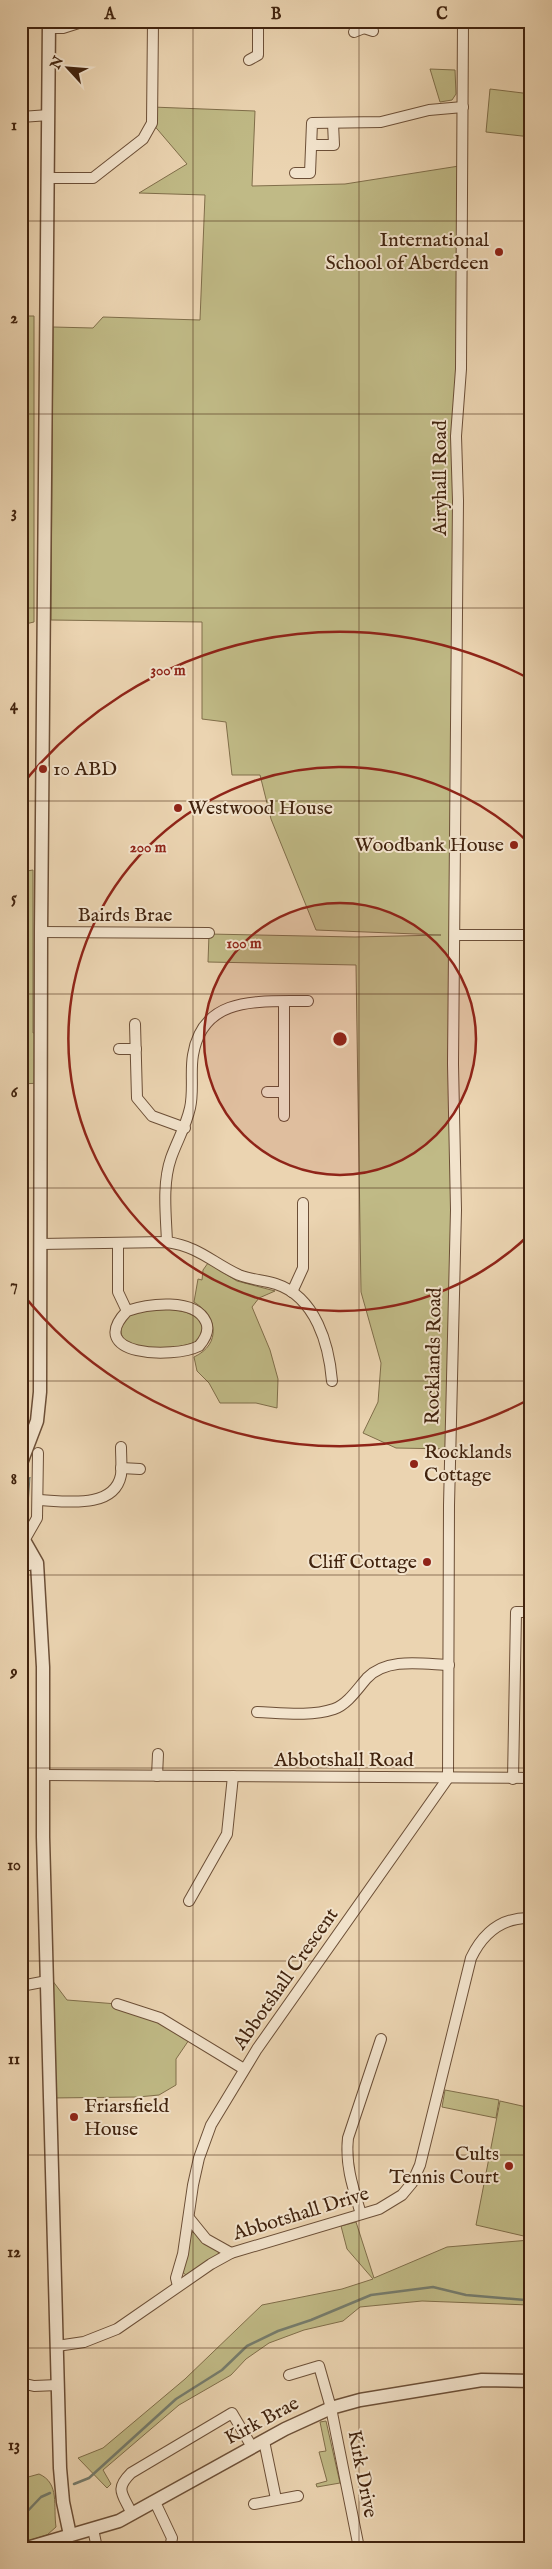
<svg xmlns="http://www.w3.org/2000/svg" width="552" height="2569" font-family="'IM FELL English',serif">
<rect width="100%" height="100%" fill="#ebd4b1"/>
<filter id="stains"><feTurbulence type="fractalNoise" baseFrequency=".004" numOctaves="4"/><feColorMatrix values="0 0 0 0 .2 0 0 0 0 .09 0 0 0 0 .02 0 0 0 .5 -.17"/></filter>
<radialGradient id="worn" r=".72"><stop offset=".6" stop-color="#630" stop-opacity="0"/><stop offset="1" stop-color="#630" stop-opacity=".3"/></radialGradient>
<g fill="#c0ba86" stroke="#806e4a">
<path d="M430,69L455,70L456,94L452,100L440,102Z"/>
<path d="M490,89L531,94V137L486,132Z"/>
<path d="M152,107L255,111L252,186L345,184L459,166L450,1449L396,1448L363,1433L378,1402L381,1363L361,1292L356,965L208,962L209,934L355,937L441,935L316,930L271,819L260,775H232L226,722L202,719V622L51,620L53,327L93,328L103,317L200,320L205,195L139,193L187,164L152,123Z"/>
<path d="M21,316H34V622L21,625Z"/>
<path d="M33,870V1033L41,1032V1083L21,1084V872Z"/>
<path d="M208,1263L237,1281L275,1291L259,1298L252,1307L270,1350L278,1379L277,1408L256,1403H220L209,1383L197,1371L194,1357C222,1344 217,1316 194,1302L198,1279L202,1280L203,1270Z"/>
<path d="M170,1309C190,1312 214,1318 197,1342C181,1347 149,1354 133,1346C127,1344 122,1339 121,1332C119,1308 154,1310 170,1309Z"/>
<path d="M49,1976L67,2000L117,2004L191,2037L176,2059V2085L159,2095L138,2097L50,2098Z"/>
<path d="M445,2090L499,2100L496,2118L442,2107Z"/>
<path d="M500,2101L531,2108V2223L528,2237L476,2225Z"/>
<path d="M356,2222L374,2278L447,2247L530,2240L531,2260L526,2264L529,2305L422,2301L360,2307L343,2321L304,2330L269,2343L246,2359L231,2375L179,2405L103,2470L111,2484L107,2488L78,2458L103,2448L185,2379L262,2305L342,2289L373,2279L347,2249L341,2226Z"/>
<path d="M193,2232L219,2252L217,2256L186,2275L181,2271L190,2233Z"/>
<path d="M326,2421L340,2483L317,2487L316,2484L327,2481L319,2452L326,2451L320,2422Z"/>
<path d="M39,2474C60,2483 53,2506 56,2527L47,2535L21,2543V2479Z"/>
</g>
<path fill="#98b8ac" stroke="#757c6d" d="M30,1477L27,1519H23L21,1501Z"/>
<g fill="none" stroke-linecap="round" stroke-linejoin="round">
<g stroke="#757c6d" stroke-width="2.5">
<path d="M74,2484L89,2478L176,2399L222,2370L247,2346L278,2331L311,2320L371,2295L433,2287L466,2295L525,2300L531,2306"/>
<path d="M21,2518L41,2497L50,2493"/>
</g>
<defs>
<g id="minor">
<path d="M364,21V28L373,31"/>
<path d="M49,28H63L85,21"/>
<path d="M354,32L364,28"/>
<path d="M249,60L258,55V21"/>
<path d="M21,117L49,115"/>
<path d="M312,145H334L333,123"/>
<path d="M295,173H310L312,123L381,122L429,110L463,107"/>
<path d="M48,178H93L143,139L152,123L153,21"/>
<path d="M41,932L209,933"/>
<path d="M455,935H531"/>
<path d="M284,1002V1116"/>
<path d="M135,1024L137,1098L152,1116L185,1128"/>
<path d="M119,1049H136"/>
<path d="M267,1092H284"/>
<path d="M167,1242C166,1215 162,1184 171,1158C177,1141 186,1126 190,1108C194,1091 190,1072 193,1055C203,994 261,1002 308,1001"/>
<path d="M118,1243V1292L127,1311C84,1356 173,1359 199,1346C205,1339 210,1331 206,1322C195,1297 147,1304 127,1311"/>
<path d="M40,1244L167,1242C200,1247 211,1262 239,1275C251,1280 264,1280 276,1284C316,1297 329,1345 332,1381"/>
<path d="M292,1292L303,1268V1203"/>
<path d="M121,1468L140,1469"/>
<path d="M39,1500C64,1501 114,1510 121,1475C122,1466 121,1456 121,1447"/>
<path d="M25,1539L37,1518L38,1453"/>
<path d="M21,1567L37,1563"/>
<path d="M257,1712C282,1713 310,1717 334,1709C348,1704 358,1688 367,1678C387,1657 423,1664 449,1665"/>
<path d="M43,1775L531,1778"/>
<path d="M157,1776L158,1754"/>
<path d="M513,1779L516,1612H528"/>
<path d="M189,1901L227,1834L233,1776"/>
<path d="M21,1986L47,1981"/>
<path d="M117,2004L160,2018L244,2069"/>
<path d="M361,2214C353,2188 345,2165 348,2138L381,2039"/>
<path d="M189,2218L206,2239L231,2253"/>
<path d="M178,2286L176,2278L183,2254L193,2185L199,2158L211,2125L257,2049L448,1778L449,1505L456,1210L453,1064L458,501L456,436L461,369L463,21"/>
<path d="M57,2346L84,2342L117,2329L211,2264L231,2253L379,2209L402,2195L412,2183L420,2165L471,1958C483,1933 502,1917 531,1918"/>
<path d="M289,2375L319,2366L331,2408L359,2548"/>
<path d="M21,2383L34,2386L58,2385"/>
<path d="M264,2441L276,2499"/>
<path d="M155,2502L172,2538L170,2548"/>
<path d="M254,2504L298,2496"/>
<path d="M132,2514C123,2494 114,2490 131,2473L232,2413L252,2447"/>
<path d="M93,2529L97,2548"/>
</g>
<g id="tertiary">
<path d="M21,1463L37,1421L40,1392L41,932L49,21"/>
<path d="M21,1535L37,1563L43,1667V1837L60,2468L63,2502L70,2535"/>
<path d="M27,2548L119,2521L285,2429L331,2408L360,2400L482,2380L531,2381"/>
</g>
</defs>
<use href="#minor" stroke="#6c4f37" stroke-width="12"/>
<use href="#tertiary" stroke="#6c4f37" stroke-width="15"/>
<use href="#minor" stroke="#f2e3cc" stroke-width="10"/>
<use href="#tertiary" stroke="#f2e3cc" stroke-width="12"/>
</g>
<path fill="none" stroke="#41230e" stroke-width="1" stroke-opacity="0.55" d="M193,21V2548M359,21V2548M21,221H531M21,414H531M21,608H531M21,801H531M21,994H531M21,1188H531M21,1381H531M21,1575H531M21,1768H531M21,1961H531M21,2155H531M21,2348H531"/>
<circle cx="340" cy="1039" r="136" fill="#8f2418" fill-opacity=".12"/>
<g fill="none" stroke="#8f2418" stroke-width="2.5">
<circle cx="340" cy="1039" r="136"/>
<path d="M531 1233A272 272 0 1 1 531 845"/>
<path d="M528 1400A407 407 0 0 1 21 1292M21 786A407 407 0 0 1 528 678"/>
</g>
<g fill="#8f2418" stroke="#f2e3cc" stroke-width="2">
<circle cx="499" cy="252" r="5"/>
<circle cx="43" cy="769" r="5"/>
<circle cx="178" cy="808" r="5"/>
<circle cx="514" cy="845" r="5"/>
<circle cx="414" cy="1464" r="5"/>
<circle cx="427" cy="1562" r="5"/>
<circle cx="74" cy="2117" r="5"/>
<circle cx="509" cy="2166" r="5"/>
</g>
<g text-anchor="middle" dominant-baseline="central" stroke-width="4" stroke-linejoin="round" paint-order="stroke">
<g font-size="20" fill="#41230e" stroke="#f2e3cc" text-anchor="end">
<text x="489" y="240">International<tspan x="489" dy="23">School of Aberdeen</tspan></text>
<text x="53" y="769" text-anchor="start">10 ABD</text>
<text x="188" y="808" text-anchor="start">Westwood House</text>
<text x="504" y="845">Woodbank House</text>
<text x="424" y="1452" text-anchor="start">Rocklands<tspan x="424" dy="23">Cottage</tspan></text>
<text x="417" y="1562">Cliff Cottage</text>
<text x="84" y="2106" text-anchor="start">Friarsfield<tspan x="84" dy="23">House</tspan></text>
<text x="499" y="2154">Cults<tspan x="499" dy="23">Tennis Court</tspan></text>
</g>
<g font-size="20" fill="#41230e" stroke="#f2e3cc">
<text transform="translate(440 478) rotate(-90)">Airyhall Road</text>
<text x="125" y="915">Bairds Brae</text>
<text transform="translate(434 1356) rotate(-89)">Rocklands Road</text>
<text x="344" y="1760">Abbotshall Road</text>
<text transform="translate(286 1979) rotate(-55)">Abbotshall Crescent</text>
<text transform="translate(301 2214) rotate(-17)">Abbotshall Drive</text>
<text transform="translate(262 2421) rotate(-28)">Kirk Brae</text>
<text transform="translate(362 2474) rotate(79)">Kirk Drive</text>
</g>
</g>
<circle cx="340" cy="1039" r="8" fill="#8f2418" stroke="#f2e3cc" stroke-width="2.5"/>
<g font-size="15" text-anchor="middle" font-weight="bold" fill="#8f2418" stroke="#f2e3cc" stroke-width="4" stroke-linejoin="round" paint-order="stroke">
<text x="168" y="675">300 m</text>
<text x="148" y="852">200 m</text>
<text x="244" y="948">100 m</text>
</g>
<rect width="552" height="2569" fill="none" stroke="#ebd4b1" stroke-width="55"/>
<g transform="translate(68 68) rotate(296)" stroke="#f2e3cc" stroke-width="4" paint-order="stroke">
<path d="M0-4L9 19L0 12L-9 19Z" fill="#41230e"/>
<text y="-8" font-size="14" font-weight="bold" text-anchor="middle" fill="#41230e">N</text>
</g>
<rect x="28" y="28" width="496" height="2514" fill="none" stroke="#41230e" stroke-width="2"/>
<g font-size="16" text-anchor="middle" font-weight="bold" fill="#41230e">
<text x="110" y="19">A</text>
<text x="276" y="19">B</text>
<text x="442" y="19">C</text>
<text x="14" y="130">1</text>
<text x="14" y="323">2</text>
<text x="14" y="517">3</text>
<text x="14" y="710">4</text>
<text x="14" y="903">5</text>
<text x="14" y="1097">6</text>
<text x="14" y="1290">7</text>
<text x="14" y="1484">8</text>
<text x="14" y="1677">9</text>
<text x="14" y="1870">10</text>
<text x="14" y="2064">11</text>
<text x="14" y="2257">12</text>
<text x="14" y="2450">13</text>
</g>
<rect width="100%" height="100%" filter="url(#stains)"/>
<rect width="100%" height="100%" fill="url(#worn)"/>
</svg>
